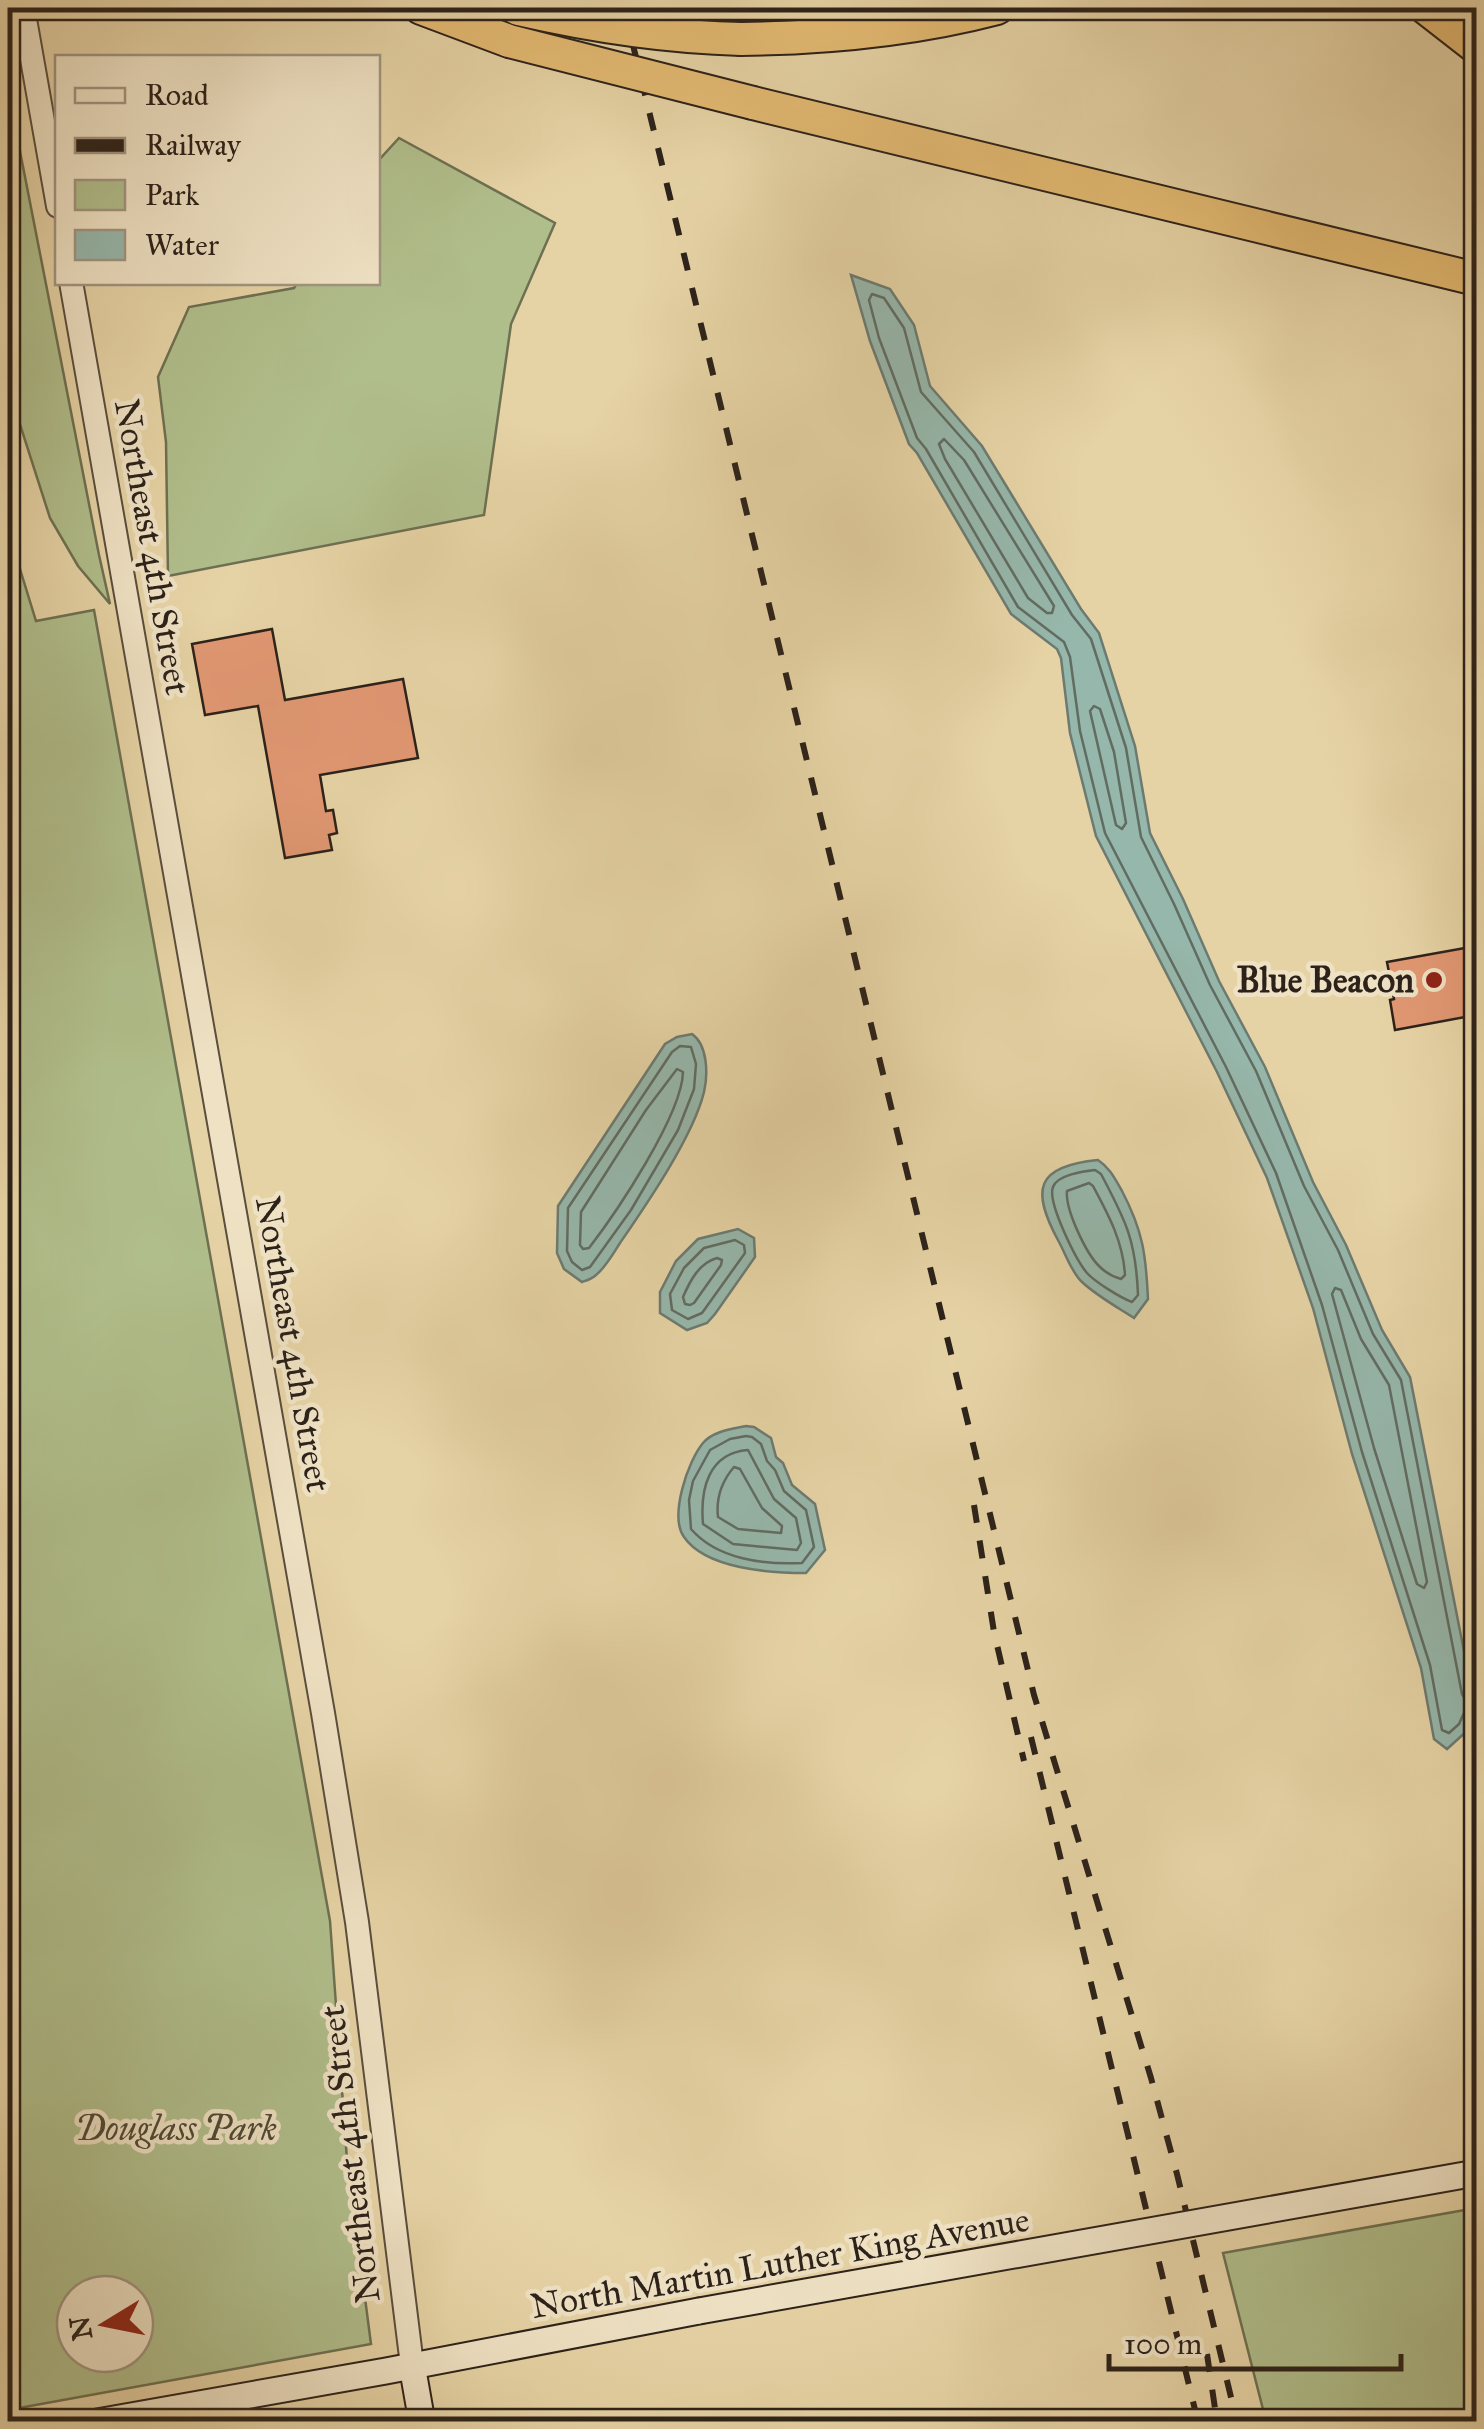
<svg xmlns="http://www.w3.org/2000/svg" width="1484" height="2429" font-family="'IM FELL Great Primer',serif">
<rect width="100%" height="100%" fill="#e6d3a5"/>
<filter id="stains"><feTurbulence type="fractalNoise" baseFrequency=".002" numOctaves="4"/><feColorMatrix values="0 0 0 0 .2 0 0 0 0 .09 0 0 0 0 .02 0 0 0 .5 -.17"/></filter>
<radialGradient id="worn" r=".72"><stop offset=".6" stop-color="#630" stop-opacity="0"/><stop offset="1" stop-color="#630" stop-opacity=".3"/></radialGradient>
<g fill="#b0be8b" stroke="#6e7052" stroke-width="2.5" fill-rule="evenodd">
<path d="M8,90L99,555L110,604L78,566L50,518L8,387Z"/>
<path d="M399,138L555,223L511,324L484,515L168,576L166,442L158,377L189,307L294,288L297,283L378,282V161Z"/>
<path d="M8,530L36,621L94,610L330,1921L347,2160L371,2344L8,2410ZM135,2294V2354H75V2294Z"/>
<path d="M1476,2208V2421H1266L1223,2253Z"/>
</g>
<g fill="#96b7ab" stroke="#6c7b71" stroke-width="2.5">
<path d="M851,275L890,289L914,325L930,386L982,446L1081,609L1099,633L1135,746L1150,833L1183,899L1219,981L1265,1067L1313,1182L1346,1245L1382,1330L1410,1377L1475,1707L1468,1730L1447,1749L1434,1739L1421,1668L1352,1454L1313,1308L1267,1178L1217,1072L1096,836L1070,733L1061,658L1057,649L1011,614L917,453L909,444L870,341Z"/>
<path d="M692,1034C708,1045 708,1075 704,1092C693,1137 646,1205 620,1243C613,1254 606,1267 596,1275C592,1279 588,1280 582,1282L564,1269L557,1253L558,1206L665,1044L677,1037Z"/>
<path d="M1098,1160C1110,1168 1115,1179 1122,1191C1143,1231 1146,1255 1148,1299L1134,1318C1117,1307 1097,1296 1082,1282C1072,1273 1066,1255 1059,1242C1030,1189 1036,1166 1098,1160Z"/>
<path d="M738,1229L754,1238L755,1257L715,1314L707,1323L687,1330L660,1313V1292L676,1261L698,1239Z"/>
<path d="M746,1426L754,1427L771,1438L776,1457L783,1463L792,1485L815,1504L825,1550L806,1573C770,1573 706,1569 684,1537C669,1516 688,1461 703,1443C713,1431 732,1429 746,1426Z"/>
</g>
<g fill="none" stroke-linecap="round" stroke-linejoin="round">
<g stroke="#616c62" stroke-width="2.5">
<path d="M872,294L884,298L904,328L921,392L974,452L1072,615L1091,639L1126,748L1141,837L1174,904L1210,985L1256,1071L1304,1186L1338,1250L1373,1334L1401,1380L1462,1694L1468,1704L1459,1724L1449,1733L1442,1730L1430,1665L1362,1452L1322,1305L1276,1173L1226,1067L1105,833L1080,731L1070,657L1064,642L1018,607L926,449L917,438L879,338L869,300Z"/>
<path d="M944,439L964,460L1054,606L1052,613H1047L1028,598L945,459L939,444Z"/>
<path d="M1094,706L1100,709L1114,752L1126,823L1122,829L1116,825L1090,711Z"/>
<path d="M680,1046L691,1047L696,1064L694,1089L678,1130L631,1210L590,1267L582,1270L572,1262L567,1251L568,1208L672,1052Z"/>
<path d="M677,1069L683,1072C682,1115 616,1213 589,1248L583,1249L580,1245L581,1212L646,1110Z"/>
<path d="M1095,1170L1101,1174C1126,1221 1136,1241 1138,1295L1132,1302C1121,1298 1095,1282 1087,1273C1076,1260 1047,1202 1053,1187C1057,1175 1084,1171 1095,1170Z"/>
<path d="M1089,1183L1093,1186C1108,1214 1123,1241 1125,1275L1121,1279C1114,1277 1106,1273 1100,1267C1086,1254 1065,1209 1067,1191Z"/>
<path d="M735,1240L744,1245L745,1253L702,1313L688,1319L672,1310L670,1294L684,1268L704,1248Z"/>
<path d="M717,1258L722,1260L721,1265L694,1303L690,1305L685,1304L683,1297C690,1281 699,1263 717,1258Z"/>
<path d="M1335,1288L1341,1290L1361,1339L1389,1385L1427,1582L1424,1588L1417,1584L1374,1448L1332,1294Z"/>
<path d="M746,1436L752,1437L761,1444L767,1461L775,1470L784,1491L806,1510L814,1547L802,1563C763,1565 717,1559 691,1529L689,1500L693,1481L710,1450L730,1439Z"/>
<path d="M748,1450L774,1499L796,1518L801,1543L797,1550L733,1544L703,1524C700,1490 708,1453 748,1450Z"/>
<path d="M734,1467L740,1469L762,1508L782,1526L781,1533L738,1529L718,1517C716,1499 722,1481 734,1467Z"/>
</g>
</g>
<g fill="#e19873" stroke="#2c221a" stroke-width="2.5">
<path d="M272,629L285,700L403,679L418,758L320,775L326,811L333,810L337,833L329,835L332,850L285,858L258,706L205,715L192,644Z"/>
<path d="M1476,946V1015L1395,1030L1390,1000L1394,999L1387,962Z"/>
</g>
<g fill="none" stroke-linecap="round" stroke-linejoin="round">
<defs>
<g id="tertiary">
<path d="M23,8L58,206"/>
<path d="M71,282L323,1713L357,1922L412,2365"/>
</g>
<g id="secondary">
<path d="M412,2365L422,2422"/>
<path d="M97,2422L386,2371L699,2311"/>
</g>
<g id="motorway">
<path d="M421,8L509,41"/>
<path d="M1426,8L1476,47"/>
<path d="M741,39C828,38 913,30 997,8"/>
<path d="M753,103L1476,279"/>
</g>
</defs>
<use href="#tertiary" stroke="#5a4e3d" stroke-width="26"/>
<use href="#secondary" stroke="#2c221a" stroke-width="29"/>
<use href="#motorway" stroke="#2c221a" stroke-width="36"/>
<use href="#tertiary" stroke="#efe2c4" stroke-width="22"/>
<use href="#secondary" stroke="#efe2c4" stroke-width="25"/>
<use href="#motorway" stroke="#e3ba72" stroke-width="32"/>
<g stroke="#2c221a" stroke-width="6" stroke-dasharray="18 18" stroke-linecap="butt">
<path d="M624,8L1034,1695L1151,2078L1177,2174L1237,2422"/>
<path d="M974,1505L994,1632L1024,1761"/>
<path d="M1031,1737L1198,2422"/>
<path d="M1207,2354L1217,2422"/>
</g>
<defs>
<path id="secondary-bridge" d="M699,2311L1476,2173"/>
<g id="motorway-bridge">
<path d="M518,9C592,26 665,37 741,39"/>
<path d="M509,41L753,103"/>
</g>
</defs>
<use href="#secondary-bridge" stroke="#2c221a" stroke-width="29" stroke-linecap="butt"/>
<use href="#motorway-bridge" stroke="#2c221a" stroke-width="36" stroke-linecap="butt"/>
<use href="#secondary-bridge" stroke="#efe2c4" stroke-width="25"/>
<use href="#motorway-bridge" stroke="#e3ba72" stroke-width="32"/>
</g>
<circle fill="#8f2418" stroke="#efe2c4" stroke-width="4" cx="1434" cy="980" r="10"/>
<g text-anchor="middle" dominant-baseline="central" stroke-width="9" stroke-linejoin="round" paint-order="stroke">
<g font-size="35" fill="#2c221a" stroke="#efe2c4">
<text transform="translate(152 547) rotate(80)">Northeast 4th Street</text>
<text transform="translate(293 1344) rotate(80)">Northeast 4th Street</text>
<text transform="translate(350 2154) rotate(-97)">Northeast 4th Street</text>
<text transform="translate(780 2263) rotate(-10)">North Martin Luther King Avenue</text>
</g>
<g font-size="35" font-weight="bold" fill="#2c221a" stroke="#efe2c4" text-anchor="end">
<text x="1414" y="980">Blue Beacon</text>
</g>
<g font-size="35" font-style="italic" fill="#4d4936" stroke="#efe2c4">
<text x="176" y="2128">Douglass Park</text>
</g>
</g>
<rect width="1484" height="2429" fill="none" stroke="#e6d3a5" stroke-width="40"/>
<rect x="10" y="10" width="1464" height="2409" fill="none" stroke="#2c221a" stroke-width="5"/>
<rect x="20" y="20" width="1444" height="2389" fill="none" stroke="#2c221a" stroke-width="2.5"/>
<rect x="55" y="55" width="325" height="230" fill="#efe2c4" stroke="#a19580" stroke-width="2.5"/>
<rect x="75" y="88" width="50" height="15" fill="#efe2c4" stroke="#a19580" stroke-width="2.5"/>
<text x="145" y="105" font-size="30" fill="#2c221a">Road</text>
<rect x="75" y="138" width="50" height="15" fill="#2c221a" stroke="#a19580" stroke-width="2.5"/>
<text x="145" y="155" font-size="30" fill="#2c221a">Railway</text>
<rect x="75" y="180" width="50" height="30" fill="#b0be8b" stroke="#a19580" stroke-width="2.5"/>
<text x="145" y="205" font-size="30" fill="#2c221a">Park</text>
<rect x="75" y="230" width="50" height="30" fill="#96b7ab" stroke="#a19580" stroke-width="2.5"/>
<text x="145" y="255" font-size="30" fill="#2c221a">Water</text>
<g transform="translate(105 2324) rotate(260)"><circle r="48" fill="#efe2c4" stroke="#a19580" stroke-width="2.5"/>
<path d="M0-8L18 38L0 25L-18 38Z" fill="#8f2418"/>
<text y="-15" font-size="28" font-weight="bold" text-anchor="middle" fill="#2c221a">N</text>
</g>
<path d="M1109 2354v15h292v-15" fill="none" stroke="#2c221a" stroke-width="5"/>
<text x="1124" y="2354" font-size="30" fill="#2c221a" stroke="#efe2c4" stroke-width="8" paint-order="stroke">100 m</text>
<rect width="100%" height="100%" filter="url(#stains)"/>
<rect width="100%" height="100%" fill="url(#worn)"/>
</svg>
